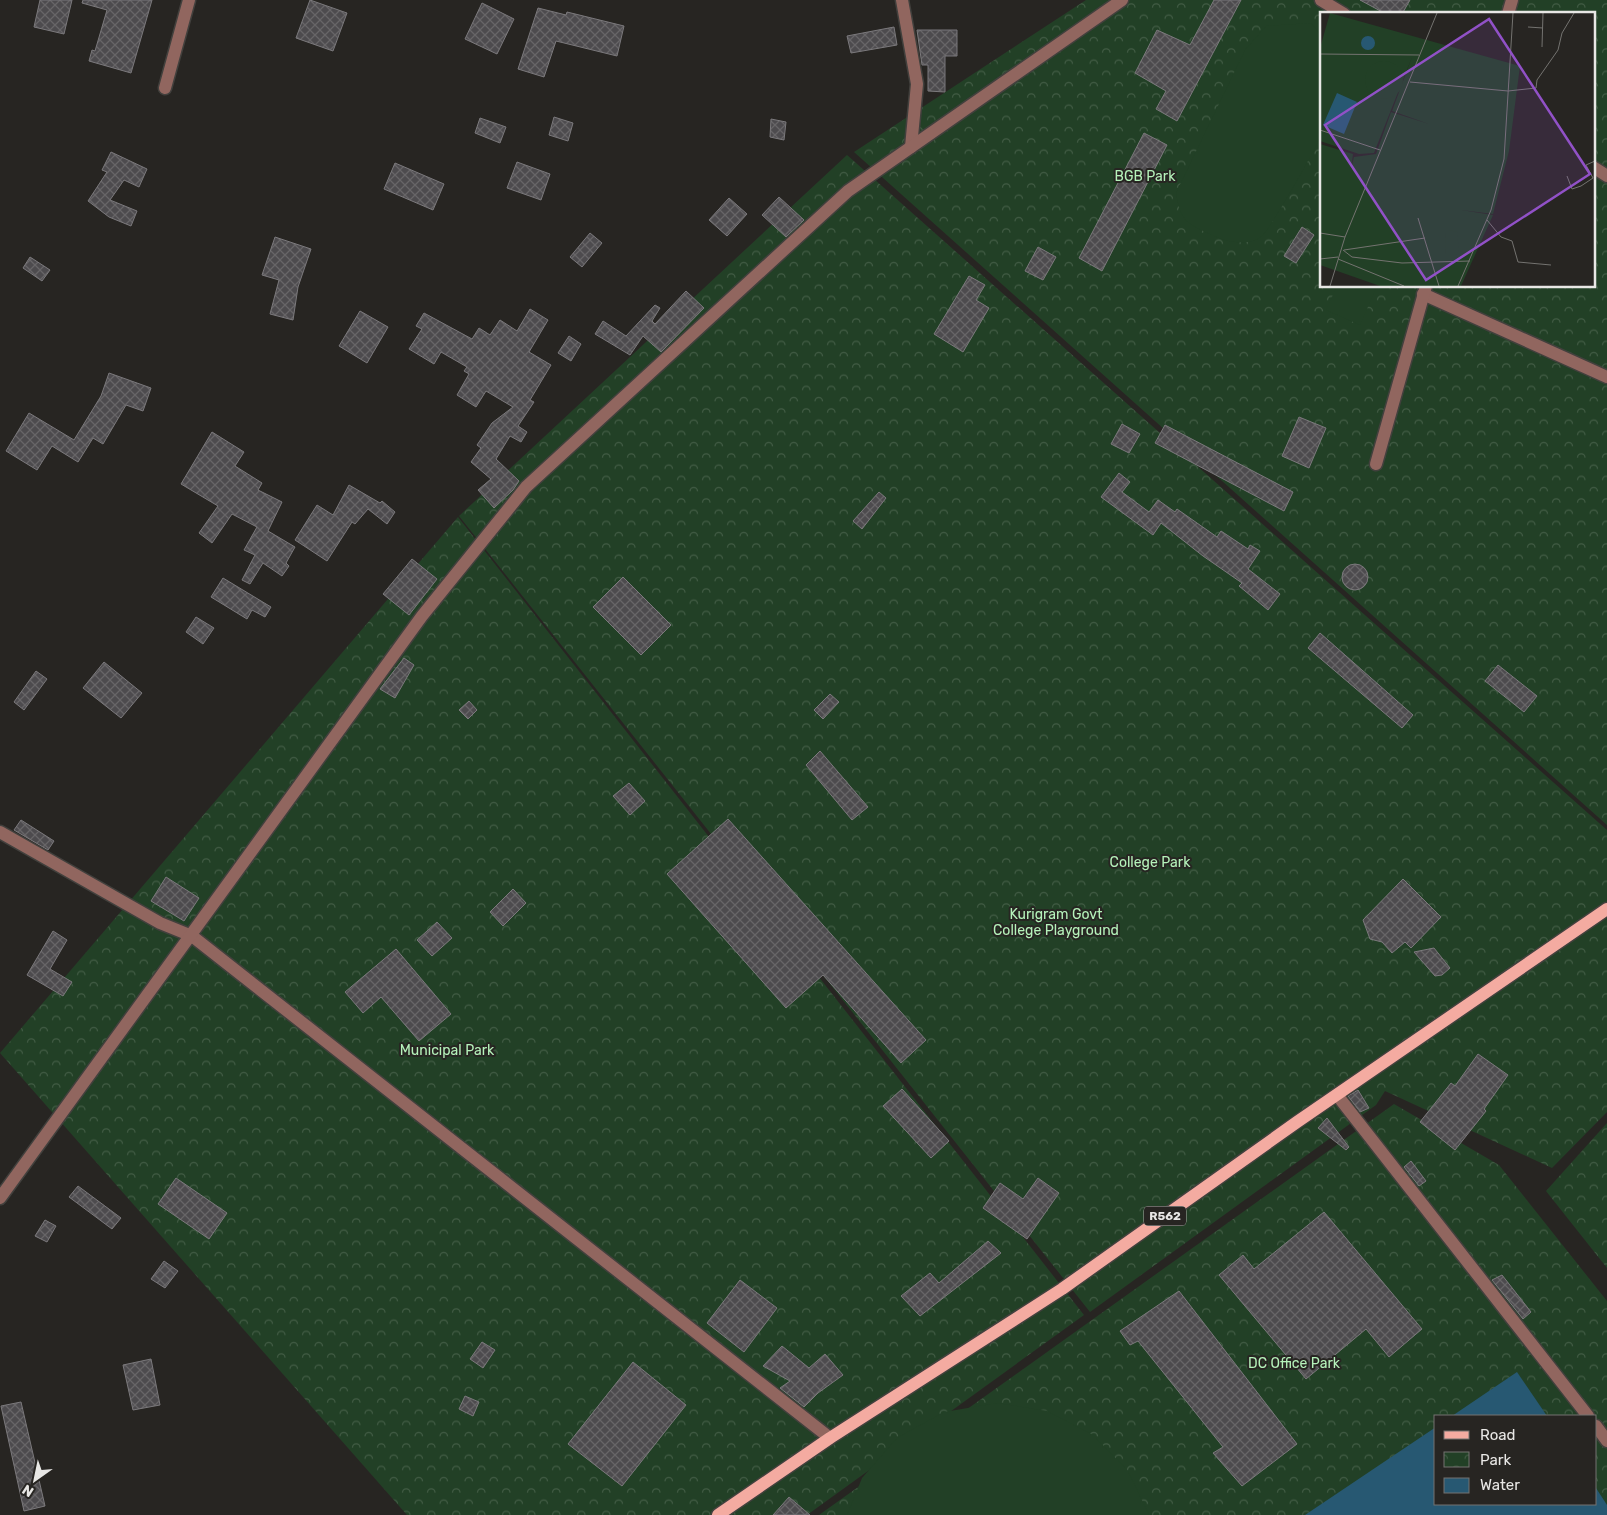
<svg xmlns="http://www.w3.org/2000/svg" width="1607" height="1515" font-family="Rubik,sans-serif">
<defs>
<pattern id="park-crowns" width="20" height="18" patternUnits="userSpaceOnUse" patternTransform="scale(1.25)"><rect width="20" height="18" fill="#224026"/><path d="M2 6a3 3 0 1 1 6 0M12 15a3 3 0 1 1 6 0" fill="none" stroke="#425c45"/></pattern>
<pattern id="building-cross-hatch" width="8" height="8" patternUnits="userSpaceOnUse" patternTransform="scale(1.25)"><rect width="8" height="8" fill="#4d4b4e"/><path d="M0 0l8 8M0 8l8-8" fill="none" stroke="#676567"/></pattern>
</defs>
<rect width="100%" height="100%" fill="#272522"/>
<g fill="url(#park-crowns)" fill-rule="evenodd">
<path d="M1086,0H1607V825L854,152ZM1321,14H1593V286H1321Z"/>
<path d="M847,155L1607,830V1112L1552,1168L1385,1091L1376,1105L1090,1312L459,516Z"/>
<path d="M458,517L1084,1315L807,1515H407L0,1053Z"/>
<path d="M1394,1104L1499,1165L1607,1301V1515H819ZM1436,1416H1596V1504H1436Z"/>
<path d="M1607,1123V1268L1546,1191Z"/>
</g>
<g fill="#224026">
<path d="M1311,23L1321,35C1321,65 1325,106 1321,134C1320,142 1270,230 1262,236C1249,247 1226,242 1212,235C1187,223 1181,223 1176,193L1245,50L1266,26Z"/>
<path d="M1337,286H1377L1360,325L1326,310Z"/>
<path d="M997,1403L1047,1411L1093,1435L1128,1471L1149,1515H847L862,1478L897,1438L944,1412Z"/>
</g>
<g fill="#275872">
<path d="M1517,1372L1547,1416H1452Z"/>
<path d="M1436,1427V1504H1596V1488L1607,1505V1515H1305Z"/>
</g>
<g fill="url(#building-cross-hatch)" stroke="#7b797c">
<path d="M40,0H72L64,34L34,27Z"/>
<path d="M83,0H152L131,73L89,61L92,50L95,51L107,10L82,3Z"/>
<path d="M310,0L347,13L333,51L296,38Z"/>
<path d="M1214,0H1241L1177,121L1156,109L1166,91L1135,73L1157,30L1190,45Z"/>
<path d="M1360,0H1410L1402,14H1386Z"/>
<path d="M482,3L514,19L497,54L465,39Z"/>
<path d="M538,8L566,15L567,12L624,26L617,56L556,41L544,77L518,69Z"/>
<path d="M894,27L897,45L851,53L847,36Z"/>
<path d="M917,30H957V56H945V92L928,91V65H922Z"/>
<path d="M554,117L573,123L568,141L549,135Z"/>
<path d="M480,118L506,127L500,143L475,133Z"/>
<path d="M771,119L786,122L784,140L770,137Z"/>
<path d="M1144,133L1167,145L1102,271L1079,258Z"/>
<path d="M111,152L147,169L139,187L124,180L110,200L137,211L131,226L109,217L88,201L107,172L102,170Z"/>
<path d="M517,162L550,174L541,200L507,188Z"/>
<path d="M395,163L444,184L433,210L384,189Z"/>
<path d="M779,197L804,220L786,237L762,215Z"/>
<path d="M729,198L747,214L727,236L709,220Z"/>
<path d="M1302,227L1314,235L1296,263L1284,256Z"/>
<path d="M590,233L602,243L582,267L570,257Z"/>
<path d="M275,237L311,249L298,287L293,320L270,314L279,280L262,275Z"/>
<path d="M1038,247L1056,257L1043,280L1025,271Z"/>
<path d="M30,257L50,270L42,281L23,268Z"/>
<path d="M969,276L985,285L976,300L989,308L963,352L934,334Z"/>
<path d="M686,291L704,308L661,352L643,336L630,355L595,334L603,321L626,336L655,305L660,308L652,321L655,324Z"/>
<path d="M530,309L548,320L529,352L551,365L530,400L534,402L518,426L527,432L521,442L510,436L496,459L519,481L513,490L494,508L478,490L491,479L471,462L481,448L477,445L492,423L513,407L486,391L476,407L457,395L469,374L464,371L467,367L441,352L434,364L409,349L422,329L416,326L424,313L472,339L479,328L490,335L500,320L517,331Z"/>
<path d="M360,311L388,327L367,363L339,346Z"/>
<path d="M569,336L581,344L571,361L558,353Z"/>
<path d="M109,373L151,388L143,411L126,405L103,444L93,438L78,462L52,446L37,470L6,451L29,413L74,440L101,396Z"/>
<path d="M1299,417L1326,428L1309,468L1282,456Z"/>
<path d="M1122,424L1140,434L1129,453L1111,444Z"/>
<path d="M1165,425L1293,492L1284,511L1155,443Z"/>
<path d="M212,432L244,452L235,466L262,483L258,490L282,502L268,531L295,547L286,563L289,566L282,576L263,563L250,584L242,580L255,555L244,550L257,527L232,514L212,543L199,533L218,506L181,484Z"/>
<path d="M1119,473L1130,482L1122,492L1149,512L1158,500L1175,512L1177,509L1217,537L1221,531L1248,549L1250,545L1260,551L1248,569L1280,594L1268,610L1239,586L1242,583L1203,556L1161,523L1153,535L1101,497Z"/>
<path d="M349,485L380,503L382,501L395,512L387,524L368,509L355,524L352,522L327,561L295,540L317,505L333,515Z"/>
<path d="M879,492L886,498L862,529L853,521Z"/>
<path d="M412,559L437,579L409,615L383,594Z"/>
<circle cx="1355" cy="577" r="13"/>
<path d="M623,577L671,625L641,655L593,607Z"/>
<path d="M223,578L271,607L265,617L252,610L247,619L211,597Z"/>
<path d="M196,617L214,628L203,644L186,632Z"/>
<path d="M1320,633L1413,715L1402,728L1308,648Z"/>
<path d="M404,658L414,665L395,698L380,689Z"/>
<path d="M104,662L142,693L121,718L83,688Z"/>
<path d="M1498,665L1537,696L1524,712L1485,681Z"/>
<path d="M36,671L47,679L24,710L14,702Z"/>
<path d="M830,694L839,702L823,719L814,710Z"/>
<path d="M469,701L477,710L468,719L459,710Z"/>
<path d="M820,751L868,807L852,820L806,765Z"/>
<path d="M629,783L645,801L630,815L613,796Z"/>
<path d="M728,819L926,1040L901,1063L823,975L786,1008L667,874Z"/>
<path d="M21,820L54,841L48,850L14,830Z"/>
<path d="M166,877L199,898L184,921L151,901Z"/>
<path d="M1403,879L1441,917L1411,948L1405,942L1392,953L1382,942L1370,939L1363,920Z"/>
<path d="M513,889L526,903L503,926L490,912Z"/>
<path d="M437,922L452,938L432,956L417,940Z"/>
<path d="M53,931L67,940L50,969L72,982L63,996L27,975Z"/>
<path d="M1434,948L1450,968L1442,975L1435,976L1414,952Z"/>
<path d="M396,949L451,1014L419,1041L381,997L363,1013L345,992Z"/>
<path d="M1478,1054L1508,1075L1484,1109L1486,1111L1455,1150L1420,1122L1451,1083L1455,1086Z"/>
<path d="M902,1089L949,1141L931,1158L883,1106Z"/>
<path d="M1358,1090L1369,1108L1360,1112L1348,1096Z"/>
<path d="M1327,1118L1349,1147L1346,1150L1318,1128Z"/>
<path d="M1411,1161L1426,1181L1419,1186L1404,1167Z"/>
<path d="M176,1178L227,1213L209,1239L158,1204Z"/>
<path d="M1038,1178L1059,1193L1027,1239L983,1208L1000,1183L1023,1199Z"/>
<path d="M78,1186L121,1218L112,1229L69,1197Z"/>
<path d="M1324,1212L1422,1329L1389,1357L1366,1329L1306,1379L1219,1275L1243,1255L1254,1269Z"/>
<path d="M45,1220L56,1226L47,1242L35,1236Z"/>
<path d="M988,1241L1001,1253L920,1316L901,1296L930,1273L939,1283Z"/>
<path d="M164,1261L178,1271L165,1288L151,1279Z"/>
<path d="M1502,1275L1531,1312L1523,1319L1492,1280Z"/>
<path d="M740,1280L777,1308L744,1352L707,1323Z"/>
<path d="M1179,1291L1297,1444L1242,1486L1213,1453L1223,1447L1138,1341L1130,1345L1120,1331Z"/>
<path d="M482,1342L495,1350L483,1368L470,1359Z"/>
<path d="M782,1346L809,1368L825,1354L843,1375L818,1393L804,1407L780,1388L790,1381L763,1366Z"/>
<path d="M151,1359L160,1405L133,1410L123,1365Z"/>
<path d="M633,1362L686,1405L622,1486L568,1444Z"/>
<path d="M465,1396L479,1402L473,1416L459,1409Z"/>
<path d="M21,1402L45,1506L24,1511L1,1406Z"/>
<path d="M789,1497L810,1515H773Z"/>
</g>
<g fill="none" stroke-linecap="round" stroke-linejoin="round">
<defs>
<g id="minor">
<path d="M902,0L917,84L911,147"/>
<path d="M1321,0L1344,14"/>
<path d="M1508,14L1512,0"/>
<path d="M165,88L189,0"/>
<path d="M1593,167L1607,176"/>
<path d="M1423,294L1607,377"/>
<path d="M1376,464L1426,286"/>
<path d="M0,832L160,923L192,936L830,1438"/>
<path d="M1337,1095L1588,1416"/>
<path d="M0,1198L422,616L526,487L848,191L1122,0"/>
<path d="M1596,1426L1607,1441"/>
</g>
<path id="major" d="M718,1515L830,1438L1062,1289L1297,1122L1607,909"/>
</defs>
<use href="#minor" stroke="#42403d" stroke-width="15"/>
<use href="#major" stroke="#42403d" stroke-width="15"/>
<use href="#minor" stroke="#91665f" stroke-width="12"/>
<use href="#major" stroke="#f4aba1" stroke-width="12"/>
</g>
<g text-anchor="middle" dominant-baseline="central" stroke-width="4" stroke-linejoin="round" paint-order="stroke">
<rect fill="#272522" stroke="#aeadaa" stroke-width="1" x="1144" y="1206.5" width="42" height="19" rx="4"/>
<g font-size="12" font-weight="bold" fill="#e8e7e5">
<text x="1165" y="1216">R562</text>
</g>
<g font-size="14" fill="#b5f2ba" stroke="#272522">
<text x="1145" y="176">BGB Park</text>
<text x="1150" y="862">College Park</text>
<text x="1056" y="914">Kurigram Govt<tspan x="1056" dy="16">College Playground</tspan></text>
<text x="447" y="1050">Municipal Park</text>
<text x="1294" y="1363">DC Office Park</text>
</g>
</g>
<g transform="translate(1320 12)">
<rect width="275" height="275" fill="#272522"/>
<path d="M10,1L200,54L189,139L173,202L141,198L173,203L141,274H60L0,253V132L33,142L31,157L34,145L56,142L71,100L109,112L72,99L92,45L54,141L39,142L0,129V36Z" fill="#224026"/>
<path d="M45 68a19 19 0 1 1 38 0a19 19 0 1 1-38 0ZM129,218L137,220L139,239L134,246L126,242L125,221Z" fill="#224026"/>
<path d="M41 31a7 7 0 1 1 14 0a7 7 0 1 1-14 0ZM17,81L37,90L24,122L3,113Z" fill="#275872"/>
<path fill="none" stroke="#747370" stroke-width="1" d="M208,15L223,16M222,35L223,1M0,42L99,43M90,70L188,79L216,76L217,68L238,38L242,21L254,1M0,118L60,138M247,164L252,177L261,174L273,166L266,153L275,149M98,206L119,274M167,208L181,225L192,229L198,250L231,253M0,221L25,225M23,238L32,245L82,251L150,249M24,238L105,226M0,247L18,245M18,247L84,274M10,274L25,225L117,1M138,274L171,198L184,147L193,1"/>
<path fill="#9151c7" fill-opacity="0.15" stroke="#9151c7" stroke-width="2.5" d="M169,7L270,162L106,268L5,113Z"/>
<rect width="275" height="275" fill="none" stroke="#e8e7e5" stroke-width="2.5"/>
</g>
<rect x="1434" y="1415" width="162" height="90" fill="#272522" stroke="#747370"/>
<rect x="1444" y="1431" width="25" height="8" fill="#f4aba1" stroke="#747370"/>
<text x="1480" y="1440" font-size="15" fill="#e8e7e5">Road</text>
<rect x="1444" y="1452" width="25" height="15" fill="url(#park-crowns)" stroke="#747370"/>
<text x="1480" y="1465" font-size="15" fill="#e8e7e5">Park</text>
<rect x="1444" y="1478" width="25" height="15" fill="#275872" stroke="#747370"/>
<text x="1480" y="1490" font-size="15" fill="#e8e7e5">Water</text>
<g transform="translate(35 1480) rotate(213)" stroke="#272522" stroke-width="4" paint-order="stroke">
<path d="M0-4L9 19L0 12L-9 19Z" fill="#e8e7e5"/>
<text y="-8" font-size="14" font-weight="bold" text-anchor="middle" fill="#e8e7e5">N</text>
</g>
</svg>
